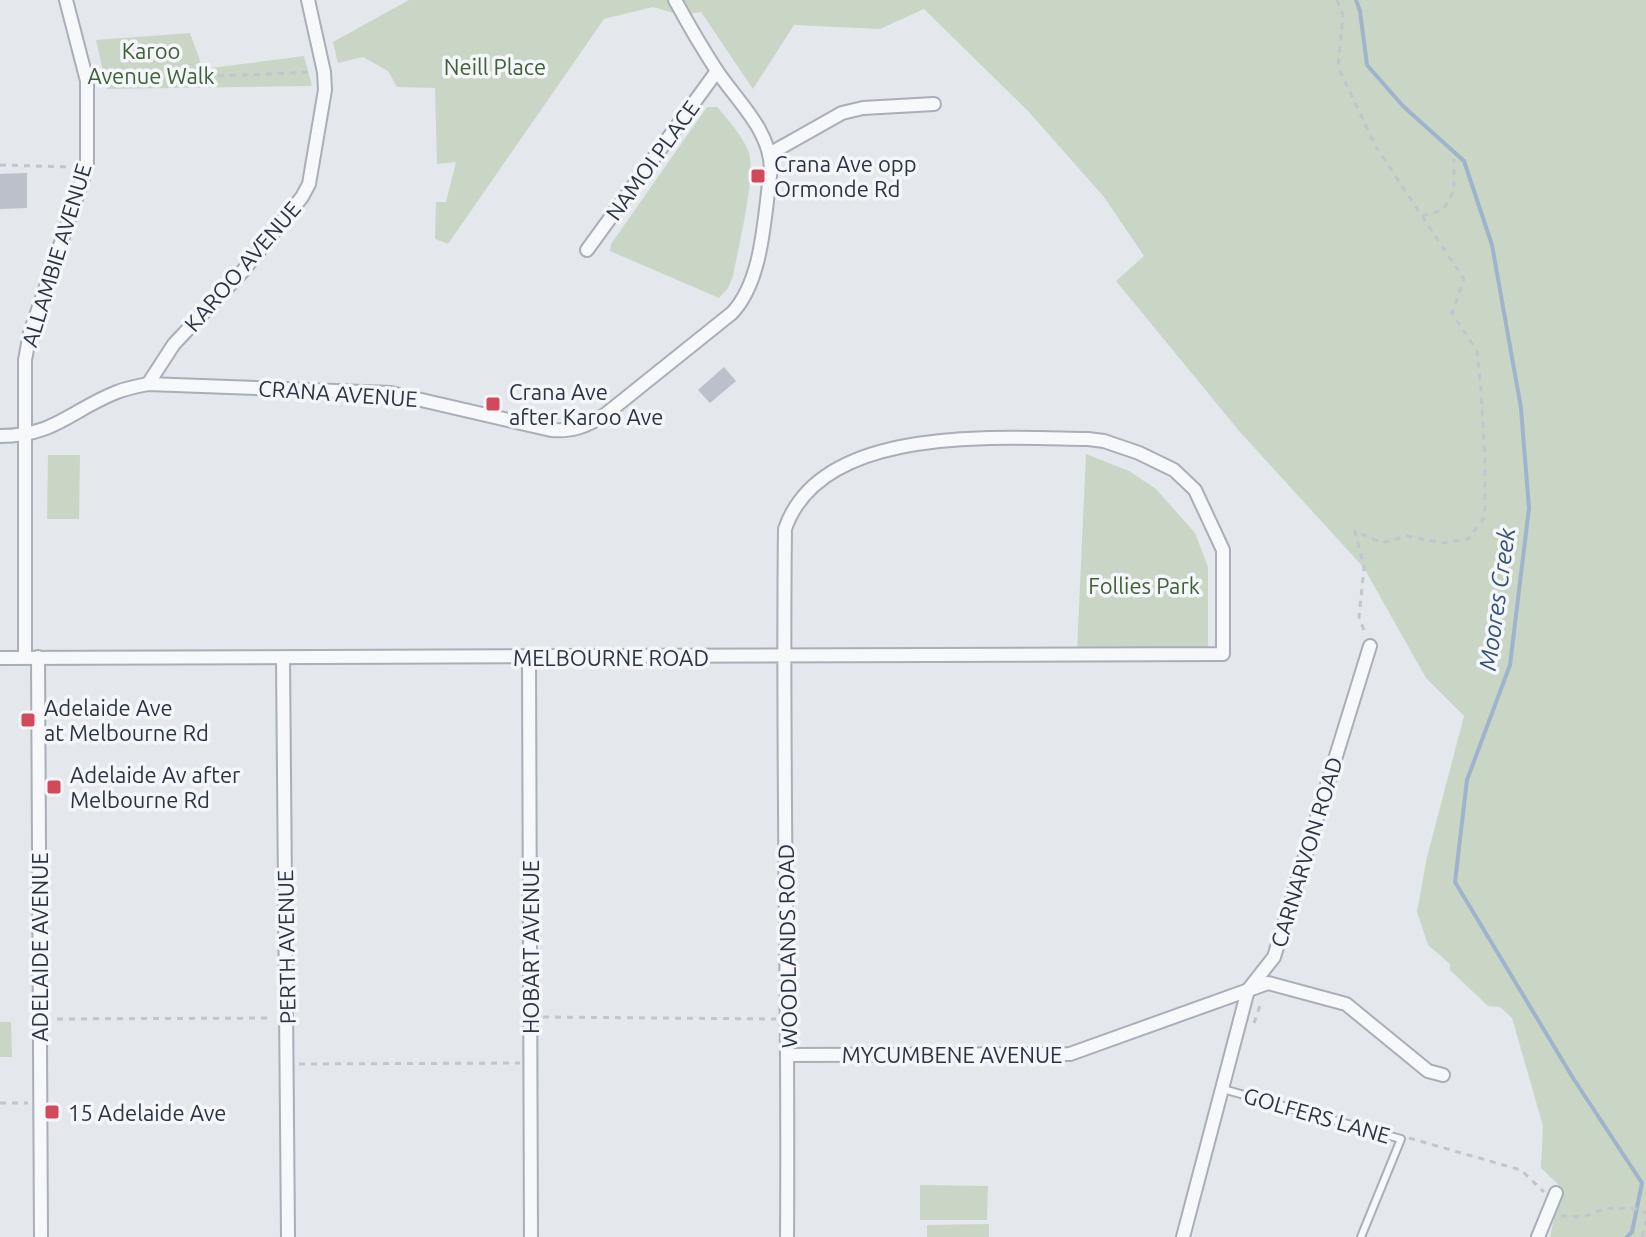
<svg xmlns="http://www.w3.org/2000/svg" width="1646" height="1237" font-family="Ubuntu,sans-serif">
<rect width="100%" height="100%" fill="#e4e7ec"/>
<g fill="#c9d6c5">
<path d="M409,0H1646V1237H1550L1561,1187L1541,1168L1543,1126L1512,1018L1500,1007L1488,1006L1450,970V964L1428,945L1417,912L1427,857L1464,716L1426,678L1364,568L1240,432L1116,281L1144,256L1104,197L1028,111L924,9L880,29L794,25L753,89L701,12L680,15L653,7L604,19L448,244L435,239L436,202H446L456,162L437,164L435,88L397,87L388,71L363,57L338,63L333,42Z"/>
<path d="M190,33L203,69L304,56L312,86L107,89L96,40Z"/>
<path d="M707,107H717C728,120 743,136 749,153C756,176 738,249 733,276L728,288L719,298L610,251L611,244Z"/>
<path d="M1086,454L1129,471L1156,489L1195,533L1208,567V649L1077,651Z"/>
<path d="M48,455H80L79,519H47Z"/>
<path d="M0,1022H11L12,1057H0Z"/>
<path d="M920,1185L988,1186L987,1220H920Z"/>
<path d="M989,1224V1237H927V1225Z"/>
</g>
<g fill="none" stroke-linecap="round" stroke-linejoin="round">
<path stroke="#9fb4cc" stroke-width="4" d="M1356,0L1360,11L1367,65L1403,106L1464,161L1492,245L1521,408L1529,508L1510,665L1467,780L1455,882L1573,1078L1642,1183L1632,1232L1627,1237"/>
</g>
<g fill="#bbc0ca">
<path d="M27,173V208L0,209V174Z"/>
<path d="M724,367L736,381L710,403L698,390Z"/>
</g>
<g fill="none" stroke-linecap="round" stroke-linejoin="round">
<defs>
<path id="lane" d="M1223,1089L1401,1139L1361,1237"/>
<g id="street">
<path d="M771,153L842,113L863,108L934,104"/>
<path d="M587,250L717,71"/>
<path d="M148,384L174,344L243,271L302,197L309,184L325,90L324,72L308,0"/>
<path d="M0,436C55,436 71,410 117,392C127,388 138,386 148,384L391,393L551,430C573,432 587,426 606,414L732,313C764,279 764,214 771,169C770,130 738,102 717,71C702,48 688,24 675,0"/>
<path d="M25,657V360L30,333L87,167V81L66,0"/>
<path d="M38,657L41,1237"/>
<path d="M529,657L531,1237"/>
<path d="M0,658L1223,654V550L1195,490L1174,470L1139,453L1104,441L1088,439C1000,438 821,423 785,529C782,765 789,1001 787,1237"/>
<path d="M283,658L288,1237"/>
<path d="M789,1055L1070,1054L1268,983L1346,1004L1428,1071L1443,1075"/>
<path d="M1183,1237L1248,990L1274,957L1370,646"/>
<path d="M1538,1237L1556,1193"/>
</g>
</defs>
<use href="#lane" stroke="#a9aeb7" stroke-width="10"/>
<use href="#street" stroke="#a9aeb7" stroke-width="16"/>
<g stroke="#c2c5cb" stroke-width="3" stroke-dasharray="6 6" stroke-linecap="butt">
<path d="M1337,0L1343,15L1338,67L1376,147L1464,279L1452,313L1477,351L1481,390L1485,459V517L1468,539L1442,543L1407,536L1382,543L1355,531L1364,568L1359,617L1365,633"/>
<path d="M98,81L311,72"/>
<path d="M0,165L72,167"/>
<path d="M1422,216L1443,210L1454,191V159"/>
<path d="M543,1017L776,1019"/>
<path d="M57,1019L273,1018"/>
<path d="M1254,1023L1262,1000"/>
<path d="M299,1064L520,1063"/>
<path d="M0,1103H28"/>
<path d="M1409,1138L1521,1170L1544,1192"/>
<path d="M1561,1216L1583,1217L1606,1208L1637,1209L1646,1213"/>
<path d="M1642,1237L1646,1221"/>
</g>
<use href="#lane" stroke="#f7f8fa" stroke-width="6"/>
<use href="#street" stroke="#f7f8fa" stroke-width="12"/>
</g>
<g fill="#d1495b" stroke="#f4f6f9" stroke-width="3">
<rect x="750" y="168" width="16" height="16" rx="4"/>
<rect x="485" y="396" width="16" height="16" rx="4"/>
<rect x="20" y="712" width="16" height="16" rx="4"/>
<rect x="46" y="779" width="16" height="16" rx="4"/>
<rect x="44" y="1104" width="16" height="16" rx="4"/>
</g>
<g text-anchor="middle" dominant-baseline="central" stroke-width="7" stroke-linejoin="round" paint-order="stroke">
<g font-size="22" fill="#3f6138" stroke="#f4f6f9">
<text x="151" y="50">Karoo<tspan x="151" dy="25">Avenue Walk</tspan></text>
<text x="495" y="66">Neill Place</text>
<text x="1144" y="585">Follies Park</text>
</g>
<g font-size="22" fill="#2b3445" stroke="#f4f6f9">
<text transform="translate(652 160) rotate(-54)">NAMOI PLACE</text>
<text transform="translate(56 255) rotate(-73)">ALLAMBIE AVENUE</text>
<text transform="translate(242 266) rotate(-49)">KAROO AVENUE</text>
<text transform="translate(338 393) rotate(4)">CRANA AVENUE</text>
<text x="611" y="657">MELBOURNE ROAD</text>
<text transform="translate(1306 852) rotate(-73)">CARNARVON ROAD</text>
<text transform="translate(787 946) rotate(-91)">WOODLANDS ROAD</text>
<text transform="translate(39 947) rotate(-90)">ADELAIDE AVENUE</text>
<text transform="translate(286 947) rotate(-91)">PERTH AVENUE</text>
<text transform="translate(530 947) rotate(-90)">HOBART AVENUE</text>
<text x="952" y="1054">MYCUMBENE AVENUE</text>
<text transform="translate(1317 1115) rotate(16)">GOLFERS LANE</text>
</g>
<g font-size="22" fill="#2b3445" stroke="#f4f6f9" text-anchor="start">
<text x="774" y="163">Crana Ave opp<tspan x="774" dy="25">Ormonde Rd</tspan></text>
<text x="509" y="391">Crana Ave<tspan x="509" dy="25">after Karoo Ave</tspan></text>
<text x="44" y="707">Adelaide Ave<tspan x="44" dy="25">at Melbourne Rd</tspan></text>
<text x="70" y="774">Adelaide Av after<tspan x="70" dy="25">Melbourne Rd</tspan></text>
<text x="68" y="1112">15 Adelaide Ave</text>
</g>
<g font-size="24" font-style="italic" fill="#34527a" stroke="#f4f6f9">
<text transform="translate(1497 599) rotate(-82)">Moores Creek</text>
</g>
</g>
</svg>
